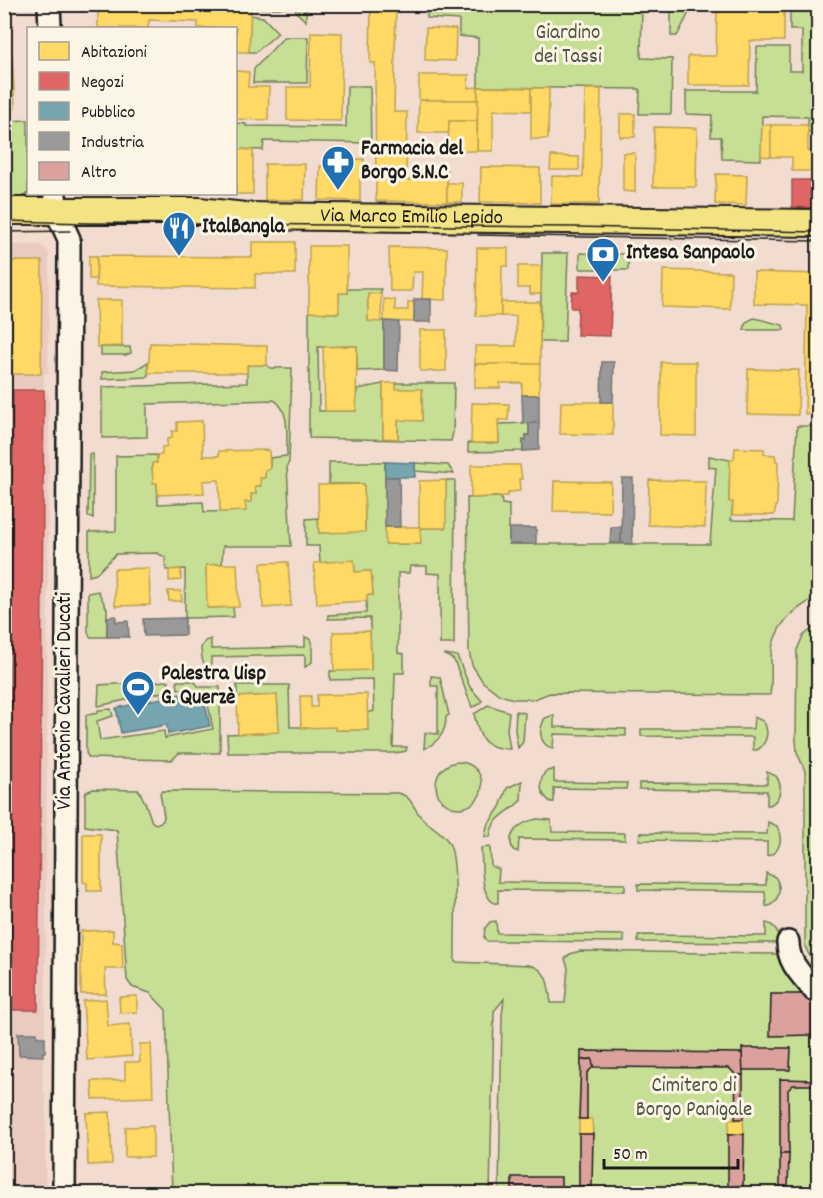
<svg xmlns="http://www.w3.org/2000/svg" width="823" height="1198" font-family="Dekko,sans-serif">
<rect width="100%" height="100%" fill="#f2dccf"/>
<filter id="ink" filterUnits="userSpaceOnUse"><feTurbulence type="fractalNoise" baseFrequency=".0167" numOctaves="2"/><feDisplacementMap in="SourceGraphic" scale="12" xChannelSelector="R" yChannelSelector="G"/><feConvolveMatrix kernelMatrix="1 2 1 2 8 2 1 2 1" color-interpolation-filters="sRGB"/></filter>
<g filter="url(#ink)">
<path fill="#ebcac0" d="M4,245H41L48,251L49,254L48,374H44V390L49,393V397L45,1051L43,1052V1092L46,1096L45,1193L5,1194Z"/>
<g fill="#c7df95" stroke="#727e58" stroke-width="1.5">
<path d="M251,5H286V8H250Z"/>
<path d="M295,5H312L306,6V21L296,12Z"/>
<path d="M427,5H642L641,58L672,59L671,114H639L640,89L478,87V38L459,36V20L427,18Z"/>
<path d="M671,5H693L677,36H671Z"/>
<path d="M772,5H815L814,81L818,82V132H808V117L762,116L761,160L722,159L721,137H711L712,115L686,114V91H756L757,47H789V71H802V30H790V7H772Z"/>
<path d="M250,15L263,17L278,33L256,52H249Z"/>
<path d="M284,37H308L307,83H253L254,69Z"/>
<path d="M347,86H370L371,143L264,141L263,150L236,149V123L246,124V126L346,127Z"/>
<path d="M28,120V193L20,198H5V121Z"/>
<path d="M542,253H568L565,342H540Z"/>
<path d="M580,253L600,254L599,269H580Z"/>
<path d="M612,254H629L628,270H611Z"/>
<path d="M347,289H381V294H368V321H384V370L357,371V346L318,347L319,411H356L357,389L383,384V438L398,439V420H422V390L396,389V383H454L453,433L451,441L309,438V312L338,313L339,293H347Z"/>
<path d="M754,318L783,325L784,330H744L746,322Z"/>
<path d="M101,347H130L131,353L126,355H101Z"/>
<path d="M148,362V377L102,379V372L135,370Z"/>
<path d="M247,365H267L270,368H292L289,462L287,466L291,546H223L222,564L206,565L208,608L233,607L234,617L185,618V569L166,570L165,557L157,553L116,554L96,574L89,576V532L116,531V456L157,455V463L152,464L153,482L157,483L158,504L203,502L204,512L245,511V502H251V494H256L255,486H260V478L265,477V470L270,469V458L287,456C286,438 291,410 274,400L147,404V437L102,438V387L247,383Z"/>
<path d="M529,423V435H526V440H523V451L468,452V443H499L498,424Z"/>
<path d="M797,426H818V596C793,610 773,625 771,657C771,669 772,683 770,695L550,693L534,699H514L500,695L483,682L472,665L469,651L467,498L501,497L502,504L509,505V544H710L716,468L709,467V456L730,460L729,501L733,502L731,520L792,521Z"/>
<path d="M89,454H93V518L88,517Z"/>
<path d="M329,462H385L386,544H420V528H445L446,480H455L454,644H440V574L427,573V566H410L409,573H398V653L404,654V673H395L393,747H407L406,751L396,753H228L227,734L279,732L277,695L237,697V685H289L290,727H335L336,730H368L367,713L374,711L373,679L330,680V671L371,669L370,618L328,619V615L366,613L367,595H373L371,571L355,572L354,561L320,563L319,546H306V519L318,518L319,533L365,531L364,484H329Z"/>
<path d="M415,463L448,465L454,474L415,471Z"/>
<path d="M98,591L107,609V637H90L88,632V593Z"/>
<path d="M818,624V960L809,955L805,946V771L797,752L796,739L797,650L803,636Z"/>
<path d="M305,637L310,639L312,645V662L305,667V655L211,657V668C201,665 202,657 201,648L205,641L211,639V649L305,647Z"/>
<path d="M444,654L457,656L470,687L482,701L478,705L472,707L454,660Z"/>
<path d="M431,676L440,677L449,715L446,717C446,733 438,742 424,749L425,733L438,734V686H431Z"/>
<path d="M169,681L167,691L98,706L99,685Z"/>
<path d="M177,681H194L199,687H220V753H179L172,760L89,758L86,753V715L98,713V710L111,709L113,716L97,721L100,740L164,731L165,738L213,729L206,695H194L192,688L178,689Z"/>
<path d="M488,705L509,712L507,730L510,749C482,748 480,738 474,714Z"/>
<path d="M516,711L525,713L523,742L518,748L515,730Z"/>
<path d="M554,715V727L626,729V736L554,734L553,748C539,745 538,730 545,718Z"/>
<path d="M754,717L763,721C770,731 767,744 757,750H753V737L641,736V729H753Z"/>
<circle cx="459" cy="785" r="23"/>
<path d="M554,769V782L627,783L626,789L554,788V802H551C540,795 538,783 545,772Z"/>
<path d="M767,772L776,776C783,786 781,799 770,805H767V791L639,789V783L767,784Z"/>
<path d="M522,781L521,800C509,814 492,816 490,837H485L487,826L500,807L507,788Z"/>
<path d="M93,789L139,790L146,805L152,822L156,824L163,821L164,816L160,793L162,791L397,793C412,795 413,809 422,818C431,827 443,832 449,843C459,861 454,938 455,962L529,965C549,970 548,985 551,1003H565L568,968L565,959L570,954L580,951L777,954L781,961L818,999V1193H499L502,1015L504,999L494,1011L490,1193H172L166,1010L150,993L132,987L127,980L117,830L85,826V795L86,792Z"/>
<path d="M537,819L551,820L552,832L625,833V840L519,839L518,852L513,850C505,833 521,822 537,819Z"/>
<path d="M768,822L777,826C783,838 781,853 767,856V842L639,840L640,833L767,834Z"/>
<path d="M490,847L491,866L499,869L498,882L625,884V891L498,890V903H494C479,893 483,864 481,848Z"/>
<path d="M766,873L775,877C782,887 780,900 769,906H766L765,892L638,890V884L766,885Z"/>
<path d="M496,921L497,933L624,935V942L487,941L484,938L485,928L490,922Z"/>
<path d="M766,923C776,925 779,933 779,943L638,942V935L766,936Z"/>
</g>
<g fill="#ffd966" stroke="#bba050" stroke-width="1.5">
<path d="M98,4H251L249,52H236V28H198V22L149,20L148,28H98Z"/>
<path d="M371,4H396L394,112H407L406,180H417V170H447V202L376,201L375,63H370Z"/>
<path d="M717,7H784V41H750L749,85H688V56H716Z"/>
<path d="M426,28L456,29L455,61L425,60Z"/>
<path d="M311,32L342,33L341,121L287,120V87H310Z"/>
<path d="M12,56L15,108H4V57Z"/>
<path d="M236,71L249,72L248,87H269L268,120L236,119Z"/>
<path d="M419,75H469L468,88L478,87V100H419Z"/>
<path d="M478,87L531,88V111L493,110V151H477Z"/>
<path d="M531,88H549L548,139H531Z"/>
<path d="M585,89H601L599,204H551L552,176L583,177Z"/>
<path d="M419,100H478L477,121H449V133H418Z"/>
<rect x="620" y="114" width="15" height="23"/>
<path d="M449,121H477V151H448Z"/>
<path d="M762,125H771V157L761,156Z"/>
<path d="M771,125H808V151H818V171H792V157H771Z"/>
<path d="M654,127L697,128L696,187H653Z"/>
<path d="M236,149L253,150V194H227H236Z"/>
<path d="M623,153H635V192L623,191Z"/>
<path d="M551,156L579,157V170H550Z"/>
<path d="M343,159H364V178H360V201L319,200L320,166H342Z"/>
<path d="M265,164H305L304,200H265Z"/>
<path d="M481,167L540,168V203L480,202Z"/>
<path d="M716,174L747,175L746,205L715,204Z"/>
<rect x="447" y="183" width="15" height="19"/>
<path d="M252,242H295V274H255V288L96,286L97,256L252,257Z"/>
<path d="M309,246H347V293H339V313L309,312Z"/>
<path d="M389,247L447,248L446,300L422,299L423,272H413L412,291H390Z"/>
<path d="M477,248H508V266H502L501,316H476Z"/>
<path d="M89,256H97L96,279H89Z"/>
<path d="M11,261H42L41,374H12V316H4V286H11Z"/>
<path d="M518,266H541V294H530V288H518Z"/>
<path d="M663,270L731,272L730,309L662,307Z"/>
<path d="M754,272L818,274V414H805L807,305L754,304Z"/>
<path d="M368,293L381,294V322L368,321Z"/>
<path d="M384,299L395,300V310H408V302H415L414,322L384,321Z"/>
<path d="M96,300H122V346L97,347Z"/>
<path d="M501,302H540V364H475V346H516V316H501Z"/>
<rect x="420" y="330" width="26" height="41"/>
<path d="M150,343L267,346V365H247V373H148Z"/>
<path d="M357,346L356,411H325L323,347Z"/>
<path d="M661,362H696V436L660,435Z"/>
<path d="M475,364H540L539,395H522V383H500V388H475Z"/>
<path d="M748,369L799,370L798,415L747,414Z"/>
<path d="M383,383H396V389H422V421L398,420V439L383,438Z"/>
<path d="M561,402H613V435L560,434Z"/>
<path d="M472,403L509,404L508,420H498L499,443H471Z"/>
<path d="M202,421L203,456H219V451L269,450L270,469L265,470V478H260L261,486H255L256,494H251V502H245L246,511L220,512L219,480L203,481L204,493L158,495L157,483H153L152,463H157V455H162V447L167,446V439L172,438V431H177V422Z"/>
<path d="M735,448L764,449V454L775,455L776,461L778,462L777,503L774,515H732L733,502H729L730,460L734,459Z"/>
<path d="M471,465H520L522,479H519L520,491L509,492L507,496L471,498Z"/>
<path d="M446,480V528H419V481Z"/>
<path d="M649,480L706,481L705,527L648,525Z"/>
<path d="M554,481L611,482L610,512L553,511Z"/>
<path d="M364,484L365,532L319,533L318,485Z"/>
<path d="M385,527H420L421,544H385Z"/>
<path d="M354,560L355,572L371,571L373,595H367V601L317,604L314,563Z"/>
<path d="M288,562L291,606L263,608L261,563Z"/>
<path d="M222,564H237L239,607L207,608L206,565Z"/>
<path d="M149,568L150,605L115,606L114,569Z"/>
<path d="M181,569V580L169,581V570Z"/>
<path d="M168,591H181L182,601H169Z"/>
<path d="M370,631L371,670L334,671L333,632Z"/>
<path d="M367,694L368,730H335V727L301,728L300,696H311V707H317V695Z"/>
<path d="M277,695L279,732L238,734L237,697Z"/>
<path d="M83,834H101V891H87V883L83,882Z"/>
<path d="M113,930V942L122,943L123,969H105L106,994H81V931Z"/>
<path d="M137,996V1012L120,1013L119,997Z"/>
<path d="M106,999L108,1026L130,1024L132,1056L87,1060L83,1001Z"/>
<path d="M140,1044H151L153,1097L93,1099L92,1081L125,1080V1062H140Z"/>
<path d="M110,1112L112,1164L88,1165L86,1113Z"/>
<path d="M579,1119H592L593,1134H579Z"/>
<path d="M743,1119L744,1134L728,1135L729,1120Z"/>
<path d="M153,1126V1157H125V1127Z"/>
<path d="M579,1186L592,1187V1194H580Z"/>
<path d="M743,1186V1194H728V1187Z"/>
</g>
<g fill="#e06666" stroke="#a55050" stroke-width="1.5">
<path d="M792,180H812L811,197H818V208L792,207Z"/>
<path d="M579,275L612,276L610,336L577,335L578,308H571L572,292H579Z"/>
<path d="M13,390H44L38,1010H7Z"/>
</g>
<g fill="#76a5af" stroke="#5b7c83" stroke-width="1.5">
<path d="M385,462L415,463V477H385Z"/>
<path d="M187,694L185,704L204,700L210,726L168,734L167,725L121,733L116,708L162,698L161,695Z"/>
</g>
<g fill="#999" stroke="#747474" stroke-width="1.5">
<rect x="414" y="299" width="17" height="23"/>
<path d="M384,321L399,322L398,371L384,370Z"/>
<path d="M602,362H614L613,402H601Z"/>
<path d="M522,395H539V423L523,424Z"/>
<path d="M529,423H539V450L523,451V440H526V435H529Z"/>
<path d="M385,477H399L400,527H385Z"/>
<path d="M622,478H633L632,544L621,543Z"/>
<path d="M611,527H621V543H610Z"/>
<rect x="509" y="528" width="27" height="16"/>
<path d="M116,616V622L128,621L129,637H107V617Z"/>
<path d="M185,618V635L144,636L143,619Z"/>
<path d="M18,1033H37V1037H45V1052H43V1056L19,1055Z"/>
</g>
<g fill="#dba19d" stroke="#1c1c1c" stroke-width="1.5">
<path d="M771,994H813V1035L770,1036Z"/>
<path d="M742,1048H791L790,1070H742Z"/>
<path d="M581,1051L742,1053L743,1075H736L729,1068L593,1067L592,1059L581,1060Z"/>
<path d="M592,1059L593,1067L587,1073V1119H579L581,1060Z"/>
<path d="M736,1075H743V1119H735Z"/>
<path d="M780,1079L818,1080V1085H793L788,1090L789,1154H780Z"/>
<path d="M579,1134H593L592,1187L579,1186Z"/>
<path d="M744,1134L743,1186L728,1187V1135Z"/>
<path d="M780,1154H789L788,1190H780Z"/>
<rect x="512" y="1177" width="49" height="14"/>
</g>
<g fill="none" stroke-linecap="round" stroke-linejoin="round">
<defs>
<g id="minor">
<path d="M49,4L50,28"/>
<path d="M55,194L56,211L69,239V253L64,1194"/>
<path d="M788,942C788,963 801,974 814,990L818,992"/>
</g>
<g id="major">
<path id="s1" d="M4,211H199L245,216L818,223"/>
</g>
</defs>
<use href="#minor" stroke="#1c1c1c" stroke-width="26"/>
<use href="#major" stroke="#1c1c1c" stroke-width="30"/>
<use href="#minor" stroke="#fcf5e5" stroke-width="21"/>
<use href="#major" stroke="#f4e382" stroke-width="26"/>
<g stroke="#1c1c1c" stroke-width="1.5">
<path d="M4,221L88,223L576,227L818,232"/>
<path d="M4,232L70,231"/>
<path d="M478,235L818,241"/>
</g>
</g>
</g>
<defs>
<symbol id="pharmacy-pin" viewBox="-11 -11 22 30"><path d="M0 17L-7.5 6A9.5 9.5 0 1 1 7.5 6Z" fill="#1f6fb2" stroke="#fcf5e5"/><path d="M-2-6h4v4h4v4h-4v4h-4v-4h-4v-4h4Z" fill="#fff"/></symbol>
<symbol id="restaurant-pin" viewBox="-11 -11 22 30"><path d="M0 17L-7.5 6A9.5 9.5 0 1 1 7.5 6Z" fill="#1f6fb2" stroke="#fcf5e5"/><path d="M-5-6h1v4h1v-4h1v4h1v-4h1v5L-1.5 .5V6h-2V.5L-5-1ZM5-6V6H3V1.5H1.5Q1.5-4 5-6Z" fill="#fff"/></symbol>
<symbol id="bank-pin" viewBox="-11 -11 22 30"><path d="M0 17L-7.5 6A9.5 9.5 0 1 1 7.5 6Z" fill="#1f6fb2" stroke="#fcf5e5"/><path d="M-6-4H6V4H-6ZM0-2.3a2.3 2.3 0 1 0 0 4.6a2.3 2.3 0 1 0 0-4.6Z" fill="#fff"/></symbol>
<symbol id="stadium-pin" viewBox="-11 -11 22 30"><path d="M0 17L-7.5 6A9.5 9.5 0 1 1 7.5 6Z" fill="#1f6fb2" stroke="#fcf5e5"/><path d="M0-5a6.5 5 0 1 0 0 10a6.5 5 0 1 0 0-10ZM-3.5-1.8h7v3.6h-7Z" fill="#fff"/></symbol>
</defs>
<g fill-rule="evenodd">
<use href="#pharmacy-pin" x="319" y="143" width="38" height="52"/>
<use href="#restaurant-pin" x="160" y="209" width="38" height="52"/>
<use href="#bank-pin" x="584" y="235" width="38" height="52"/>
<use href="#stadium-pin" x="119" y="668" width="38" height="52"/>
</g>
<g text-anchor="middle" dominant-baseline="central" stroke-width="6" stroke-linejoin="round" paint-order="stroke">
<g font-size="21" fill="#4f5640" stroke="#fcf5e5">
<text x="568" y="34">Giardino<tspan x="568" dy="24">dei Tassi</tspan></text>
<text x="694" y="1087">Cimitero di<tspan x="694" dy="24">Borgo Panigale</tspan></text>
</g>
<g font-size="21" font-weight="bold" fill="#1c1c1c" stroke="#fcf5e5" text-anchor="start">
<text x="361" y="150">Farmacia del<tspan x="361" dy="24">Borgo S.N.C</tspan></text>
<text x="202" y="228">ItalBangla</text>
<text x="626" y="254">Intesa Sanpaolo</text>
<text x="161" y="675">Palestra Uisp<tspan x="161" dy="24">G. Querzè</tspan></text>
</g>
<g font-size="21" fill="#1c1c1c" stroke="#fcf5e5">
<text stroke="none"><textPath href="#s1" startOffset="408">Via Marco Emilio Lepido</textPath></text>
<text transform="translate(66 701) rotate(-90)">Via Antonio Cavalieri Ducati</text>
</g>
</g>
<rect width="823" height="1198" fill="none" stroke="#fcf5e5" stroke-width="24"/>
<rect x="12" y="12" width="799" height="1174" fill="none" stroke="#1c1c1c" stroke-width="2" filter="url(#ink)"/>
<rect x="27" y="27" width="210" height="168" fill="#fcf5e5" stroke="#a29e95" stroke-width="1.5"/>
<rect x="39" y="42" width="30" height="18" fill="#ffd966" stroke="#a29e95" stroke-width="1.5"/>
<text x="81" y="57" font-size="18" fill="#1c1c1c">Abitazioni</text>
<rect x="39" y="72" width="30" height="18" fill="#e06666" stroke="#a29e95" stroke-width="1.5"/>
<text x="81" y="87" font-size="18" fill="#1c1c1c">Negozi</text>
<rect x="39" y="102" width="30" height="18" fill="#76a5af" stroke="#a29e95" stroke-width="1.5"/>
<text x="81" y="117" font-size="18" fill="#1c1c1c">Pubblico</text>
<rect x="39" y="132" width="30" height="18" fill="#999999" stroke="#a29e95" stroke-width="1.5"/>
<text x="81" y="147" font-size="18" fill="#1c1c1c">Industria</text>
<rect x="39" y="162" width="30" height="18" fill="#dba19d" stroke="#a29e95" stroke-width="1.5"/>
<text x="81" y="177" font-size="18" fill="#1c1c1c">Altro</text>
<path d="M604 1159v9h134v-9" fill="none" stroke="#1c1c1c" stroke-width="3"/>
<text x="613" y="1159" font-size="18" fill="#1c1c1c" stroke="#fcf5e5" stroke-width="4.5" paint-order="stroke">50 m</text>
</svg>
